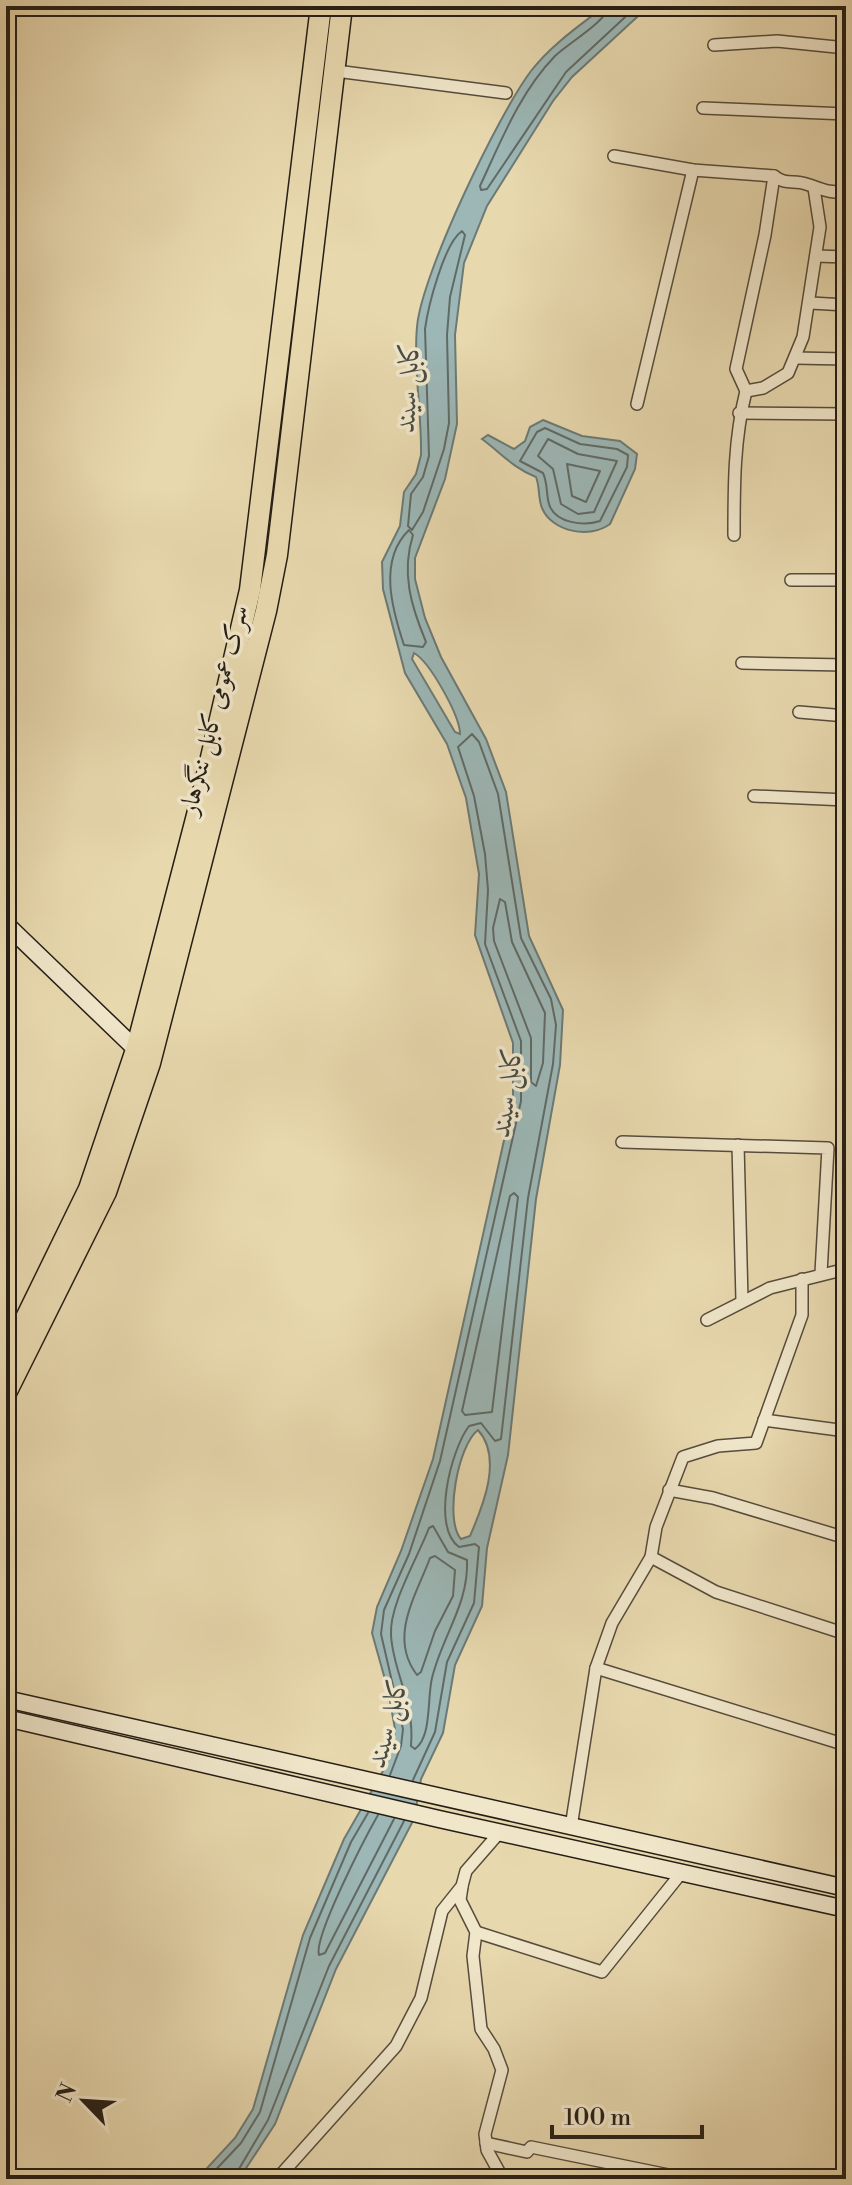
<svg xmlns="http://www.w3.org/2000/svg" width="852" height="2185" font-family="'Libre Bodoni',Amiri,serif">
<rect width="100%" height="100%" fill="#e8d8ae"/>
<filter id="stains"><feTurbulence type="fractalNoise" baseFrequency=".0025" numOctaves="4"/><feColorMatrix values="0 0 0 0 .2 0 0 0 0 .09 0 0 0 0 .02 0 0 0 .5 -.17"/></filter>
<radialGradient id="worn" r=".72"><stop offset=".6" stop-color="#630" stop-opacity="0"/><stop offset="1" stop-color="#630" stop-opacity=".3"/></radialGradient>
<g fill="#9cb7b6" stroke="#6c7a76" stroke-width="2" fill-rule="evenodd">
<path d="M605,6H649L572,77L553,101L487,206L464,263L455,335L457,424L445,479L415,558V579L425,618L441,657L486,739L506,792L529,936L563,1010L560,1065L536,1199L508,1455L487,1548L482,1606L455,1665L443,1733L421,1779L414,1819L336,1969L275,2124L239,2179H197L235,2138L253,2109L303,1935L344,1839L387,1764L393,1744L395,1729L388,1690L372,1633L377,1607L401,1551L433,1459L513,1100V1043L475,935L479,874L466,798L447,744L405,673L383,589L382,562L400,526L404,492L416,474L421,455C422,413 413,369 417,327C421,275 499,113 531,71C551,45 579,26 605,6ZM414,653C430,662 460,716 460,734L455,732L412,659ZM478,1430C503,1458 483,1506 470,1536L461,1539C444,1520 458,1445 478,1430Z"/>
<path d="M543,420L582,436L620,441L637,454L635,469L610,524C590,539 552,532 542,508C538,499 540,487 536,477C513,468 501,453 482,439L488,435L514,449L525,441L530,427Z"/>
</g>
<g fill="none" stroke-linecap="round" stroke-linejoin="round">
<g stroke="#606a66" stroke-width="2">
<path d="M609,6C607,21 567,44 555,56C520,92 501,141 480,186L481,190L487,189L566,72L637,6"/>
<path d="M462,231L465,235L450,297L447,335L449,423L444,449L423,512L412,530L408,526L411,494L423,477L429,456L425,329C428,307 444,243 462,231Z"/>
<path d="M545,428L580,444L617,449L628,455L627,467L600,521C585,526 555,524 549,504C546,494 548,484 543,473L520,461L537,432Z"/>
<path d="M548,439L578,454L617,461L594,512L578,514L561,504L553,469L538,456Z"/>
<path d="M567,464L600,471L586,502L572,496Z"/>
<path d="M409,530L413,535C401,573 411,606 426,642L423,647L404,645C392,609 378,560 409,530Z"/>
<path d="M500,899L505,902L512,942L545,1013L543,1063L536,1086L531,1082V1038L494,941L493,928Z"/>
<path d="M514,1193L518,1197L492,1412L465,1415L462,1411L510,1196Z"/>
<path d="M433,1526L448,1552L467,1560C469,1604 442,1636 432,1678C427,1698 432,1737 415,1749L411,1746C415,1701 393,1673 391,1635C389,1605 418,1557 429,1528Z"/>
<path d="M435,1556L455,1570L453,1596L435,1631L421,1672L417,1675C388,1637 416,1596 430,1558Z"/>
<path d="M390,1775L401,1746L403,1729L381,1634L384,1610L409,1554L440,1461L521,1101V1041L485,944L488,890L485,854L474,796L458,747L472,734L479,742L498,794L521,938L551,999L556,1025L553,1064L528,1198L501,1439L495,1441L481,1423L469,1426C451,1450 431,1527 459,1547L475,1544L479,1547L474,1603L447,1662L435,1732L413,1780"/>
<path d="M378,1815C366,1836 313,1938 319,1955L325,1953L394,1819"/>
<path d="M207,2179L241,2143L260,2112L310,1938L351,1842L368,1813"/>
<path d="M233,2179L268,2120L329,1966L404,1821"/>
</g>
<defs>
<g id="street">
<path d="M714,45L777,41L846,48"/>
<path d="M336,71L506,93"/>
<path d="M703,108L846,114"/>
<path d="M614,156L693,170L774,176C785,185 794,180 806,184C823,189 827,193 846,192"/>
<path d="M816,256L846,257"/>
<path d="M811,303L846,305"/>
<path d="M795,358L846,359"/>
<path d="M746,391L763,388L788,373L803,337L820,227L814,188"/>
<path d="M637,404L693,170"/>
<path d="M739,413L846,414"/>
<path d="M734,535C734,485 734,439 746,391L736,369L765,235L774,176"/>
<path d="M791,580H846"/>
<path d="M742,663L846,665"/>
<path d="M799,712L846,716"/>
<path d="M754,796L846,800"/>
<path d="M622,1142L828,1148L821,1273"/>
<path d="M738,1145L742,1300"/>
<path d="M707,1320L770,1288L846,1269"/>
<path d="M764,1420L846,1431"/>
<path d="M669,1490L713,1498L846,1538"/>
<path d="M651,1557L716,1592L846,1634"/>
<path d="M596,1668L846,1745"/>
<path d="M571,1827L596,1668L612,1623L651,1557L656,1527L683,1457L718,1446L756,1443L802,1315V1279"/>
<path d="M462,1887L460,1900L476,1932L473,1956L481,2029L494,2049L502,2070L485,2134L487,2150L503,2179"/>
<path d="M476,1932L602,1972L682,1872"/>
<path d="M486,2143L527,2152L531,2147L688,2179"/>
<path d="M277,2179L396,2046L421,1998L442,1911L462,1886L466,1871L500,1832"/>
</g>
<g id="secondary">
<path d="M6,924L143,1056"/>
<path d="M6,1699L846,1888"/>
<path d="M6,1718L439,1819L846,1909"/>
</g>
<g id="highway">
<path d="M6,1359L89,1189L136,1050L203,792L250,590L321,6"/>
<path d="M6,1393L106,1192L150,1063L266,611L277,555L342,6"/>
</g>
</defs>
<use href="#street" stroke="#564c3b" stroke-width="14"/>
<use href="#secondary" stroke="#251e15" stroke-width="19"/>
<use href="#highway" stroke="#251e15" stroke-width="23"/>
<use href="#street" stroke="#f0e6ca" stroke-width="11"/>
<use href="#secondary" stroke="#f0e6ca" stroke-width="16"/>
<use href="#highway" stroke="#e8d8ae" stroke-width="20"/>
</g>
<g text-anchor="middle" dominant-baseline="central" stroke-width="7" stroke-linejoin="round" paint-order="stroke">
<g font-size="26" fill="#251e15" stroke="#f0e6ca">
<text transform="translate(214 710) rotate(-76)">سرک عمومی کابل ننگرهار</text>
</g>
<g font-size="28" font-style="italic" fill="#494c45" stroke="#f0e6ca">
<text transform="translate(408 386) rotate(-87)">کابل سيند</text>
<text transform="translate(507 1091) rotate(-82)">کابل سيند</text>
<text transform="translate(388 1722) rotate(-75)">کابل سيند</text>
</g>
</g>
<rect width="852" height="2185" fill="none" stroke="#e8d8ae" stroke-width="32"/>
<rect x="8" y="8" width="836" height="2169" fill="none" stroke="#251e15" stroke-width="4"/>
<rect x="16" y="16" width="820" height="2153" fill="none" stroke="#251e15" stroke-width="2"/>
<g transform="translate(84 2101) rotate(295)" stroke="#f0e6ca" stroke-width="6" paint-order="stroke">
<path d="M0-6L14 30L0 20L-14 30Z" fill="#251e15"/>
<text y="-12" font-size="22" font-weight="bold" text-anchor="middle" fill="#251e15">N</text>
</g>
<path d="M552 2125v12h150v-12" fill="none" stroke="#251e15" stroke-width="4"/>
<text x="564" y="2125" font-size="24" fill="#251e15" stroke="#f0e6ca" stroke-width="6" paint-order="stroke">100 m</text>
<rect width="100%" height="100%" filter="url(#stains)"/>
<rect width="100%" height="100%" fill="url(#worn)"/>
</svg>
